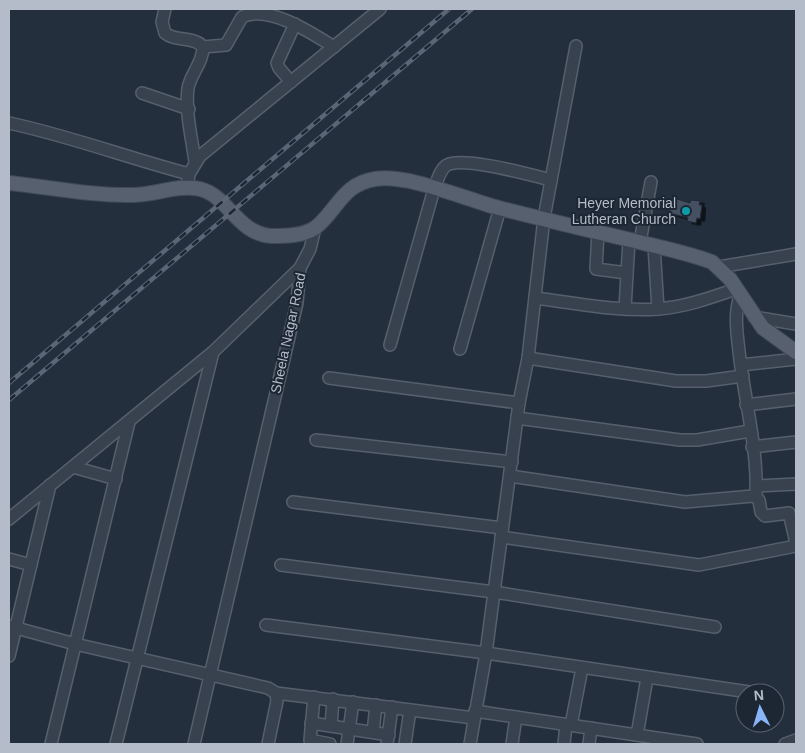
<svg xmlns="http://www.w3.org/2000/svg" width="805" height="753" font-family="Arial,sans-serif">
<defs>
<filter id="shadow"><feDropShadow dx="4.5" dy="2.5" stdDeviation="0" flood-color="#0009"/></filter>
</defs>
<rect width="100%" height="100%" fill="#242f3e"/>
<path fill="#455162" stroke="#1f2835" filter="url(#shadow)" d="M674,198L690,203L691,200L700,201L699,205H702L700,219L697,218L696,223L687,221L688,218L669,213Z"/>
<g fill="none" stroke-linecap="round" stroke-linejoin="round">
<defs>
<g id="minor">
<path d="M165,9L162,22L165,33C175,42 195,36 203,47C203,63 191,73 188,88C185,112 192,139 195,162"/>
<path d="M203,47L226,45L242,17C268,4 312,33 334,47"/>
<path d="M291,82L279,68L277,63L295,24"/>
<path d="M142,93L189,109"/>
<path d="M9,123C70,136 128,158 189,174"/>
<path d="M187,187L189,174L200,156L380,9"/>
<path d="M598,232L596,269L627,273"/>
<path d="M640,242L651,182"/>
<path d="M654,246L658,309"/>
<path d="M719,267L796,254"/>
<path d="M740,296C733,316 738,339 740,360C746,405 758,452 756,497"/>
<path d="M535,298C575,303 617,312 658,309C685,307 710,298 736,289"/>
<path d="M625,308L629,240"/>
<path d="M754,317L796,324"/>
<path d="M390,345L434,189C437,182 440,169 447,165C463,156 531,175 551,180"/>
<path d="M460,349L500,208"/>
<path d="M528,358L676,381H706L743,376"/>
<path d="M741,365L796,359"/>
<path d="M329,378L519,403"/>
<path d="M746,405L796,399"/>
<path d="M517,418L680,440H697L750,431"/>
<path d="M316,440L512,462"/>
<path d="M752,447L796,442"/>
<path d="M73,467L116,479"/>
<path d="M510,476L685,502L753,496L759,500L761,512L765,516L789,513L796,543"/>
<path d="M757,486L796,484"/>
<path d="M293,502L502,528"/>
<path d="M9,519L213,352L300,268"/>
<path d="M501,537L699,565L796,546"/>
<path d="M9,559L31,565"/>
<path d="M281,565L494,592L715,627"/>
<path d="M266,625L486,653L749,692"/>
<path d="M9,626L75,644L268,688L276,693L474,718"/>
<path d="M9,656L50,485"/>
<path d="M314,697L310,740L330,744"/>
<path d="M475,711L697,744"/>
<path d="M311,723L389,735"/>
<path d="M571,725L582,668"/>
<path d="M331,726L333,699"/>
<path d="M373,732L376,705"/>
<path d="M637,735L647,678"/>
<path d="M51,744L129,422"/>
<path d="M116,744L213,352"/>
<path d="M194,744L297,303L300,268L310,249L315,228"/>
<path d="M268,744L277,701L276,693"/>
<path d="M347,744L353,702"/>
<path d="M387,744L392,707"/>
<path d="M405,744L410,710"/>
<path d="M470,744L486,653L519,403L528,358L544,218L576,46"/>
<path d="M512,744L516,717"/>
<path d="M564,744L566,725"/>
<path d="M589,744L591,728"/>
<path d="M785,744L796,740"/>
</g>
<path id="major" d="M9,183C49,187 92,196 133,195C155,195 178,184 200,189C227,195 238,234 271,236C285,236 303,236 315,228C337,211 342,184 375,179C409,174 465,199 499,208C546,220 592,231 639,242C663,248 688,253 712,262L730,279L763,328L796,352"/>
</defs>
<use href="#minor" stroke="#565f6c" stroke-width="14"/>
<use href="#major" stroke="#414a57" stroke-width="16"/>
<use href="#minor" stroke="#38414e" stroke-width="11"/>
<use href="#major" stroke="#56606e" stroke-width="14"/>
<defs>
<g id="rail">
<path d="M9,383L449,9"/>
<path d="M9,400L472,9"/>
</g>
</defs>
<use href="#rail" stroke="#5a6575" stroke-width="4.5"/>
<use href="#rail" stroke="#1d2633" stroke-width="2.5" stroke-dasharray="8" stroke-linecap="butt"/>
</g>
<circle fill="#0f9aa8" stroke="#1d2633" stroke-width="2" cx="686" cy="211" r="5"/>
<g text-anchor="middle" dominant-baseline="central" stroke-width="4" stroke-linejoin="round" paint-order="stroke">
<g font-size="14" fill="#b4bcc9" stroke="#1d2633" text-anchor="end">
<text x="676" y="203">Heyer Memorial<tspan x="676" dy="16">Lutheran Church</tspan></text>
</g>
<g font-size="14" fill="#b4bcc9" stroke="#1d2633">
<text transform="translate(288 333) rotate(-78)">Sheela Nagar Road</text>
</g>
</g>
<rect width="805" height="753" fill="none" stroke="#b4bcc9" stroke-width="20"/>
<g transform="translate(760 708) rotate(355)"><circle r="24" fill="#1d2633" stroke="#59626f"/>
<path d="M0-4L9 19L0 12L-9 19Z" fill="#8ab4f8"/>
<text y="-8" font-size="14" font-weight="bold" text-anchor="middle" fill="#b4bcc9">N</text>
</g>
</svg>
